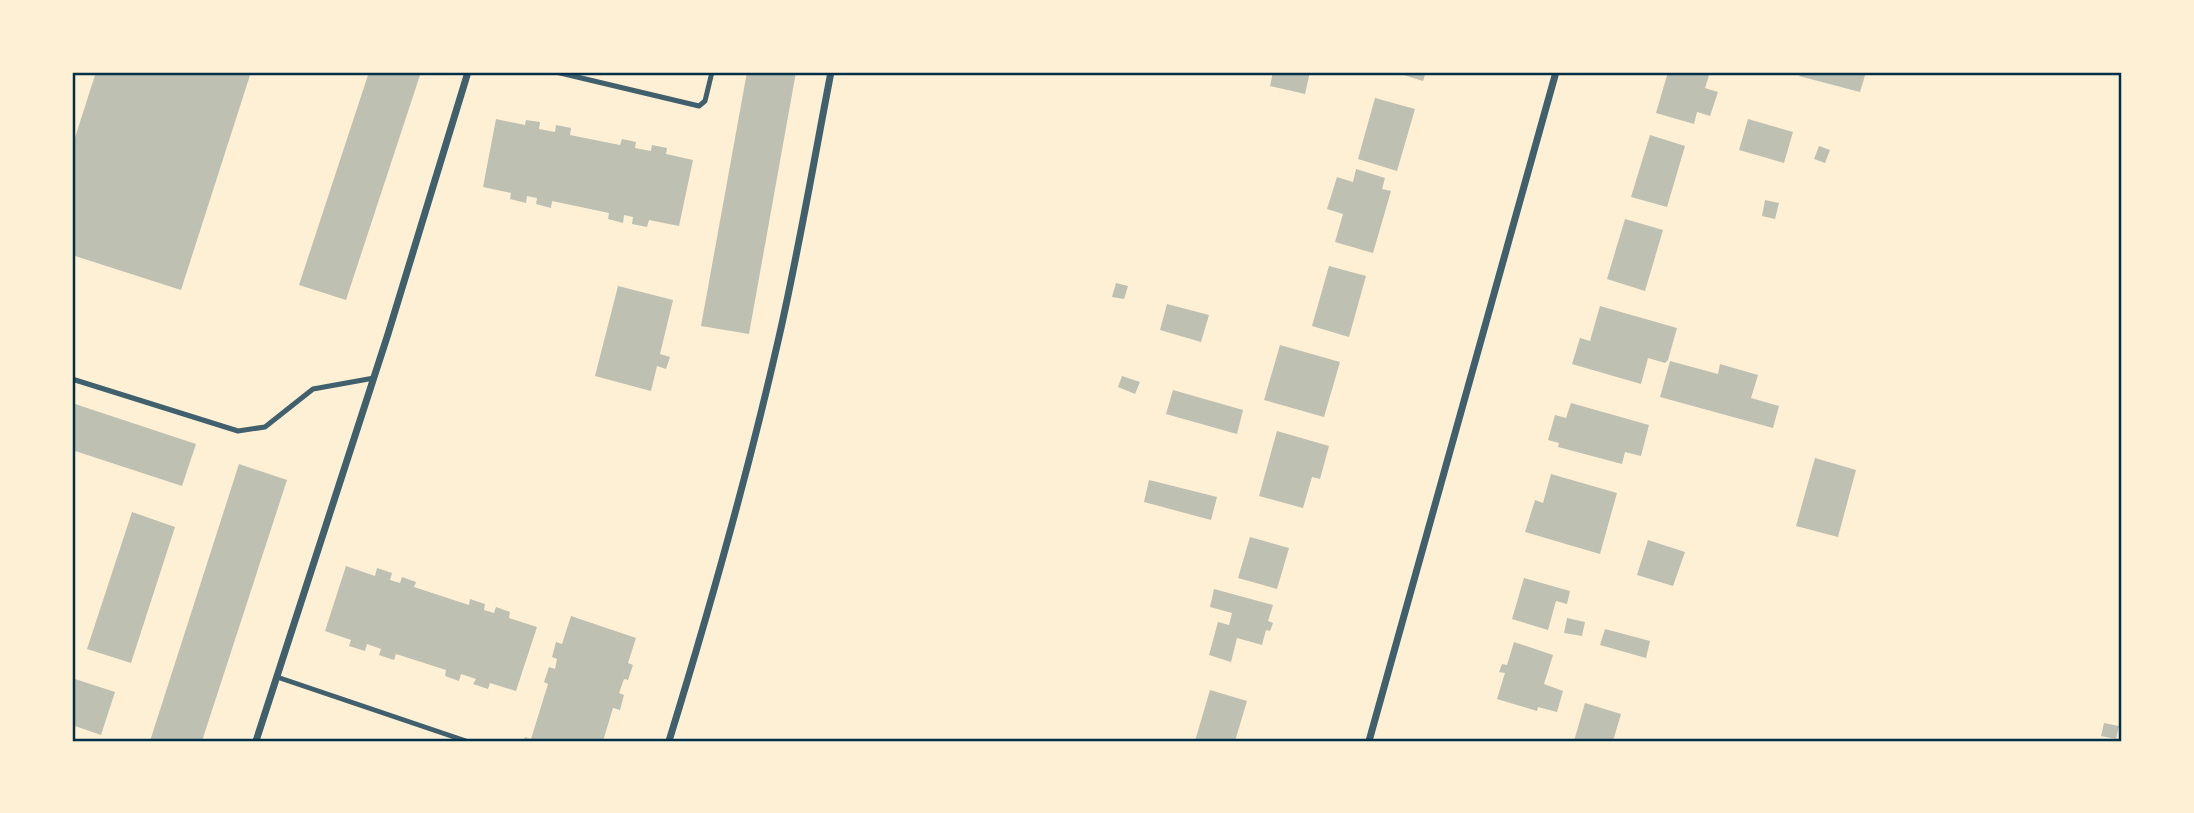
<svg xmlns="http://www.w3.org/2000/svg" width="2194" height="813" font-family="'DM Sans',sans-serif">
<rect width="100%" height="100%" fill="#fdf0d5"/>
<g fill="#bec0b2">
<path d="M96,72H251L181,290L72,255V147Z"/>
<path d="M369,72H421L346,300L299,285Z"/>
<path d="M747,72H796L749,334L701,326Z"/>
<path d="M1273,72H1310L1305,94L1270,86Z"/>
<path d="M1394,72H1426L1423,81Z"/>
<path d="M1668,72H1710L1705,88L1718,92L1710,116L1697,112L1694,124L1656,113Z"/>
<path d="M1801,72H1866L1860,92L1799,76Z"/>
<path d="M1375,98L1415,109L1397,171L1358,159Z"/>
<path d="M496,119L525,125L526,120L540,122L539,129L555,132L556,125L571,128L570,135L620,145L622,139L636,142L635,148L651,151L652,145L667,148L666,154L693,160L679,226L649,220L647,227L632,224L633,217L624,215L623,223L608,219L609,213L552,201L551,208L536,204L537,198L527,196L526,203L510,199L511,193L483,187Z"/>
<path d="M1748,119L1793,132L1784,163L1739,150Z"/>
<path d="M1650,135L1685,146L1667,207L1631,197Z"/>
<path d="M1819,146L1830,150L1825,163L1814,159Z"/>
<path d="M1356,169L1385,178L1382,189L1391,191L1373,253L1335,242L1343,214L1327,209L1337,177L1353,182Z"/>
<path d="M1765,200L1779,203L1775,219L1762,216Z"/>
<path d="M1625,219L1663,230L1645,291L1607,279Z"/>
<path d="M1329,266L1366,276L1349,337L1312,326Z"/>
<path d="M1116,283L1128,286L1124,299L1112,297Z"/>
<path d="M618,286L673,300L660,354L670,357L666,369L657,366L651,391L595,376Z"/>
<path d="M1167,304L1209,315L1201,342L1160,330Z"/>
<path d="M1600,306L1677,328L1668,360L1665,363L1648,358L1641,384L1572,364L1580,338L1590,341Z"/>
<path d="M1280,345L1340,362L1324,417L1264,400Z"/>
<path d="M1670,361L1718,374L1720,364L1758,375L1751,398L1779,406L1773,428L1660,397Z"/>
<path d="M1122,376L1140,382L1135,394L1118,387Z"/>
<path d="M1173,390L1243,410L1237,434L1166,414Z"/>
<path d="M72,403L196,444L182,486L72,450Z"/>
<path d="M1571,403L1649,425L1641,456L1625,452L1622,464L1558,447L1559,443L1548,440L1555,415L1566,418Z"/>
<path d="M1277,431L1329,446L1320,479L1312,477L1303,508L1259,496Z"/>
<path d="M1815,458L1856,470L1838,537L1796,526Z"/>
<path d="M239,464L287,480L202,741H150Z"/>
<path d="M1551,474L1617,493L1600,554L1525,532L1535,500L1543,503Z"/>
<path d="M1149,480L1217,497L1211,520L1144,502Z"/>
<path d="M132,512L175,527L131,663L87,649Z"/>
<path d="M1250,537L1289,548L1277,589L1238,578Z"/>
<path d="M1648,540L1685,552L1673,586L1637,575Z"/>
<path d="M346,566L375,576L377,568L392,573L390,580L400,583L402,577L416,582L414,587L469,605L470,599L485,604L484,610L494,613L496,607L510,612L509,618L537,627L516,691L490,683L488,689L473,684L476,679L461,674L459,681L445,676L446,670L396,654L394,660L379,655L381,649L367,644L365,651L349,646L351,640L325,631Z"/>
<path d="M1524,578L1570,591L1567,604L1556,601L1548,630L1512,619Z"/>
<path d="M1214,589L1273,605L1268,621L1273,623L1270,631L1266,630L1262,645L1237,638L1231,662L1209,655L1218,622L1229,625L1232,613L1210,607Z"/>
<path d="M571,616L636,638L628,663L633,665L628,680L624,679L619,693L624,695L620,710L613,708L603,741H523L525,737L531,739L548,684L544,682L549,667L555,669L557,659L552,657L556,642L562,644Z"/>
<path d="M1567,618L1585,622L1582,636L1564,633Z"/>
<path d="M1605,629L1650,641L1646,658L1600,645Z"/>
<path d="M1514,642L1553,655L1544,684L1563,691L1557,712L1538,707L1537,711L1497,699L1505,673L1499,672L1502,664L1507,665Z"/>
<path d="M72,678L115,692L101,735L72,725Z"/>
<path d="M1210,690L1247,701L1235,741H1195Z"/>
<path d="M1585,703L1621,714L1613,741H1574Z"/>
<path d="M2104,723L2119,726L2116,739L2101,736Z"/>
</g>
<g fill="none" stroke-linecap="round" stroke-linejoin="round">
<g stroke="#3f606c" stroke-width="5">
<path d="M556,72L699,106L705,101L712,72"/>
<path d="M72,379L238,431L265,427L313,389L374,378"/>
<path d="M277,677L466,741"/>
</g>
<g stroke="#3f606c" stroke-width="7">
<path d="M256,741L388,334L468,72"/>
<path d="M669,741C710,608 748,473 779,337C799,249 814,160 831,72"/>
<path d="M1369,741L1556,72"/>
</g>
</g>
<rect width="2194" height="813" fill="none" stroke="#fdf0d5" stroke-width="147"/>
<rect x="74" y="74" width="2046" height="666" fill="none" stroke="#003049" stroke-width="2.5"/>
</svg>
